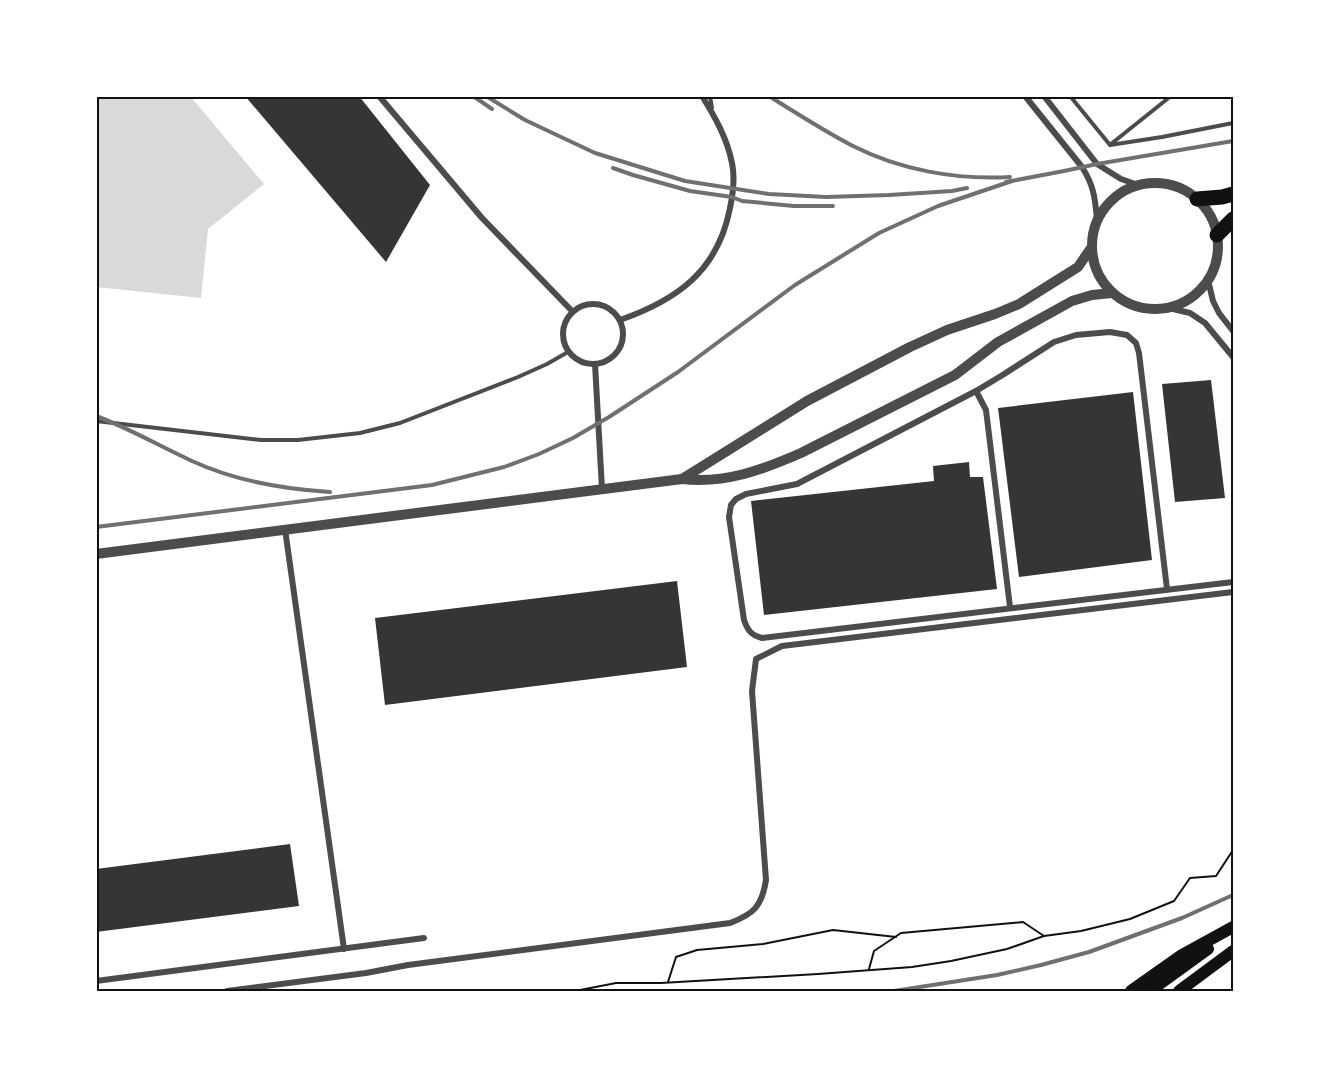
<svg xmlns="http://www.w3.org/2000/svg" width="1329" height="1087" font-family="'PT Sans',sans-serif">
<rect width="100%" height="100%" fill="#fff"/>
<path fill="#d9d9d9" d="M96,96H190L264,184L208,229L201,298L96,287Z"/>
<g fill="#353535">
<path d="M245,96H359L430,185L386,262Z"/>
<path d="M1211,380L1225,498L1175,502L1162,384Z"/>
<path d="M1133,392L1152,560L1019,577L998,408Z"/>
<path d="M969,462L970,477H983L997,589L764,615L751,501L934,481L933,466Z"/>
<path d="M677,581L687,667L385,705L375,618Z"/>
<path d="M290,844L299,906L96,932V869Z"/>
</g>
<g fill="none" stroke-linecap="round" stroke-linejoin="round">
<g stroke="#111" stroke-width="2">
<path d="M869,969L874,951L901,933L1023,922L1044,936"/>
<path d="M668,982L676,957L697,950L763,944L833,930L896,937"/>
<path d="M575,991L616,983H661L818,974L912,967L951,961L1007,949L1044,936L1081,931L1130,919L1174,901L1190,878L1216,876L1233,850"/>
</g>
<g stroke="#4c4c4c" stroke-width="4">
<path d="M710,96L712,108"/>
<path d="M1070,96L1110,145"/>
<path d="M1111,144L1171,96"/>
<path d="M1110,145L1162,137L1233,123"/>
<path d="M96,421L261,440H298L360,433L400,423L518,377L547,364L568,352"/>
</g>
<g stroke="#4c4c4c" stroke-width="6">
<path d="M379,96L482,218L572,311"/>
<path d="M1025,96L1082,167C1094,186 1095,198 1097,219"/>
<path d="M1044,96L1097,164L1121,179L1138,185"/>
<path d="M1208,280L1213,301L1219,313L1233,331"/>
<circle cx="593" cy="334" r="30"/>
<path d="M1169,308L1190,313L1205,323L1233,357"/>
<path d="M620,320C677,300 718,271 730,208C733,194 735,177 732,163C727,138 715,117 702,96"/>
<path d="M595,364L602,489"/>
<path d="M976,391L986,410L1010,607"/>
<path d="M285,529L344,949"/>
<path d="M1167,589L1139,353L1136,343L1127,335L1110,332L1076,335L1054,342L1001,376L976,391L797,484L746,494L736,499L731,505L729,517L744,620C748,631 751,635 762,638L1233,582"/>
<path d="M96,981L424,938"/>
<path d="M227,991L366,973L408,965L730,923C754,914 762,906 766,880L752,691L756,659L782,646L1233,592"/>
</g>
<g stroke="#4c4c4c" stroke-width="10">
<circle cx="1155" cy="246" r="63"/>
<path d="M682,479L807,401L910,347L947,330L995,314L1019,304L1078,267L1091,248"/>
<path d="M96,554L682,479C725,484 762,470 801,453L955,375L998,342L1072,301L1092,295L1112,293"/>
</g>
<g stroke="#111" stroke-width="12">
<path d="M1131,991L1182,955L1233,927"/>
<path d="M1150,991L1208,949"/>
<path d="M1179,991L1233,951"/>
</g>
<g stroke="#111" stroke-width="15">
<path d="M1197,199L1222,197L1233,194"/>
<path d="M1217,235L1233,219"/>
</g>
<g stroke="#707070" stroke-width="4">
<path d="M473,96L492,109"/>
<path d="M486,96L525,120L595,153L685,181L769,194L826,197L889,195L952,191L967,188"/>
<path d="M769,96C796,113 824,131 853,146C900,170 956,180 1010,177"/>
<path d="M613,168L633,175L690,191L732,197L742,201L794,206H833"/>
<path d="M1006,182L1064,171L1097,164L1233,141"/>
<path d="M96,416C129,428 159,446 192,461C235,481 283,489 330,492"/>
<path d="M96,527L432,485L504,467L539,454L573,438L609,417L678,372L795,285L879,233L938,206L1012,181"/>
<path d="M894,991L997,975L1041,965L1089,952L1182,918L1233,895"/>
</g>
</g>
<rect width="1329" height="1087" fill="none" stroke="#ffffff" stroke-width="195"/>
<rect x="98" y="98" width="1134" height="892" fill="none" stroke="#111" stroke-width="2"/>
</svg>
